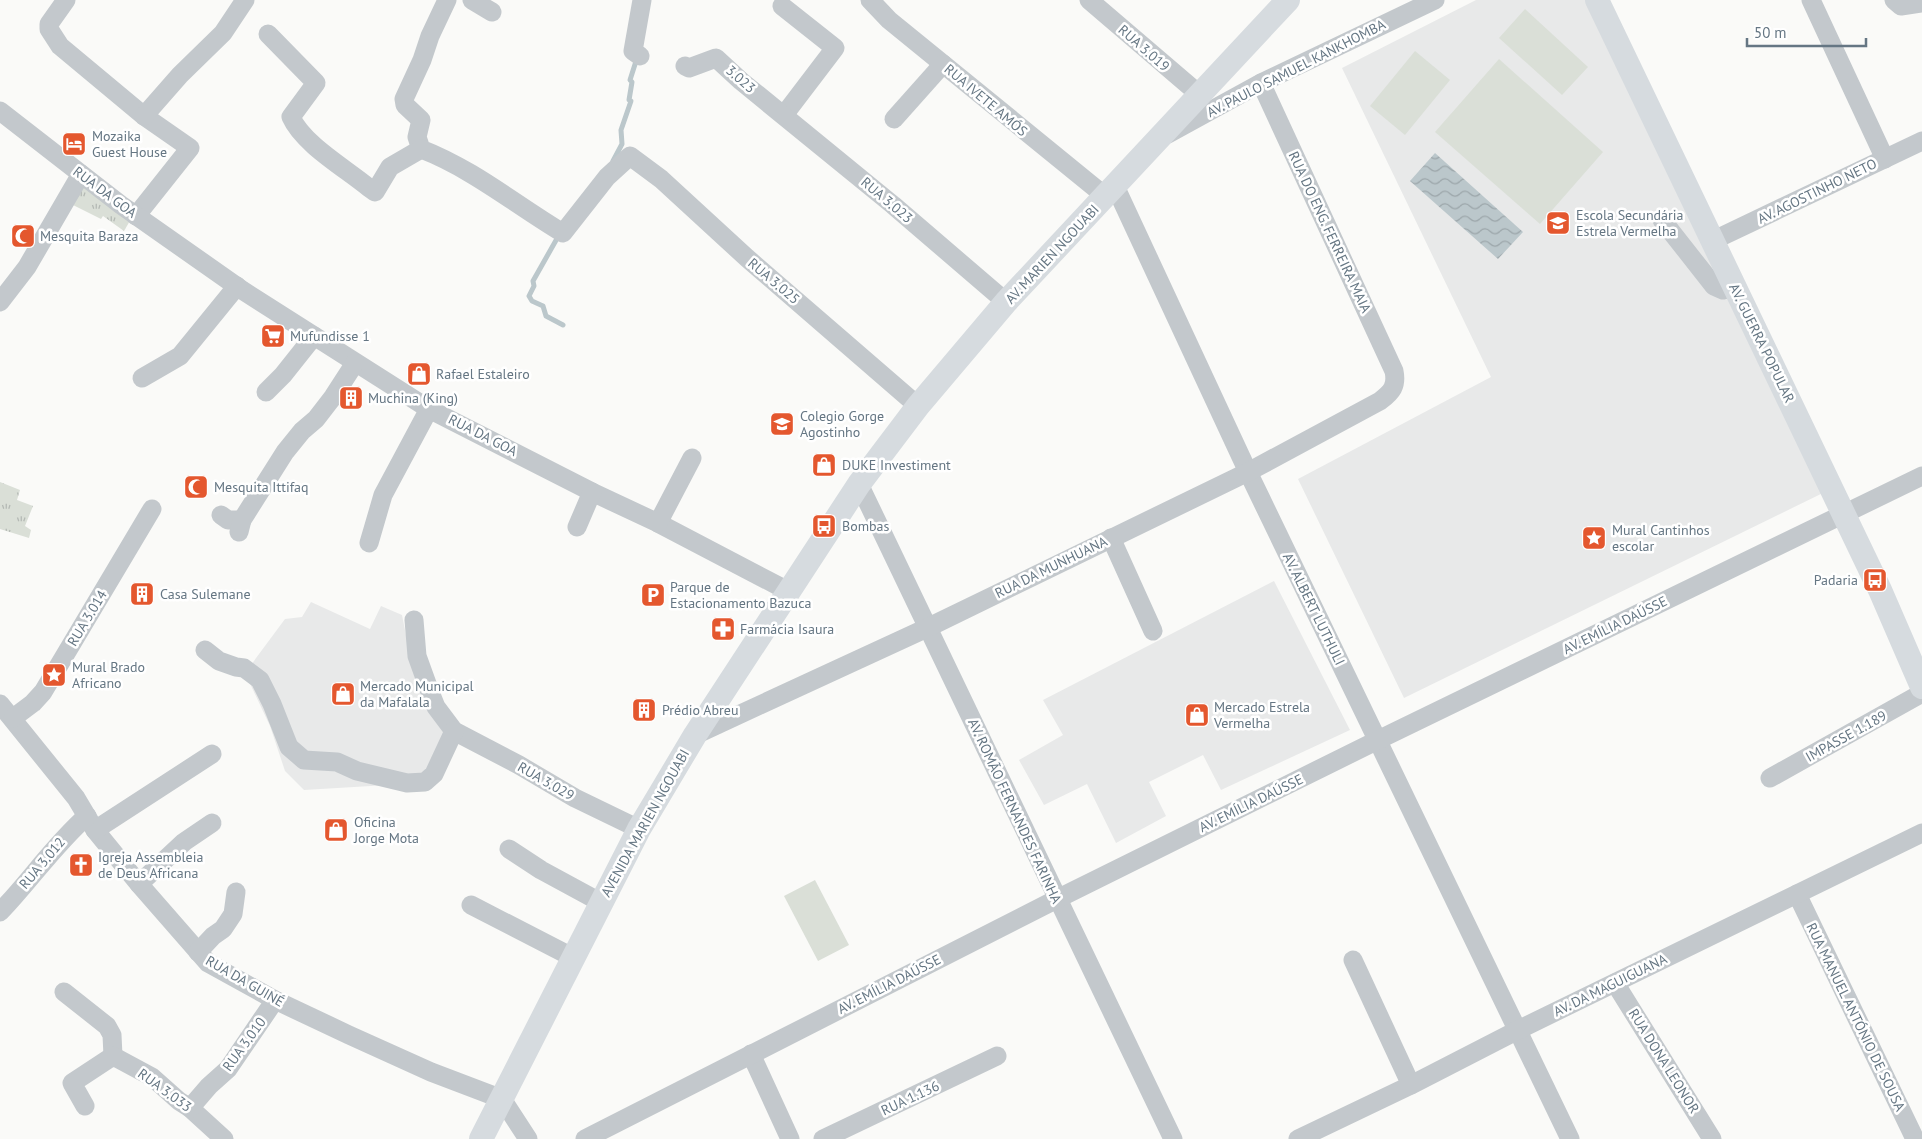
<svg xmlns="http://www.w3.org/2000/svg" width="1922" height="1139" font-family="'PT Sans',sans-serif">
<defs>
<pattern id="park-tufts" width="24" height="20" patternUnits="userSpaceOnUse" patternTransform="scale(1.25)"><rect width="24" height="20" fill="#dadfd7"/><path d="M3 7l-1-3M5 7V3M7 7l1-3M15 17l-1-3M17 17v-4M19 17l1-3" fill="none" stroke="#b4b9b4"/></pattern>
<pattern id="water-waves" width="16" height="10" patternUnits="userSpaceOnUse" patternTransform="scale(1.25)"><rect width="16" height="10" fill="#bbc7cb"/><path d="M0 5q4-4 8 0t8 0" fill="none" stroke="#9ca6aa"/></pattern>
</defs>
<rect width="100%" height="100%" fill="#fafaf8"/>
<g fill="#e8e9e9">
<path d="M1476,0H1592L1829,490L1404,698L1298,479L1491,377L1342,68Z"/>
<path d="M1274,581L1350,730L1221,790L1203,755L1149,782L1166,816L1116,843L1087,784L1044,805L1019,760L1063,735L1043,700Z"/>
<path d="M311,602L370,629L381,606L402,615L406,635L450,727L421,783L304,790L285,771L270,726L245,673L285,619L302,617Z"/>
</g>
<g fill="#dadfd7">
<path d="M1525,9L1588,67L1562,95L1499,38Z"/>
<path d="M1415,51L1450,80L1405,135L1370,106Z"/>
<path d="M1499,59L1603,152L1540,224L1435,132Z"/>
<path d="M815,880L849,945L818,961L784,896Z"/>
</g>
<g fill="url(#park-tufts)">
<path d="M82,183L131,219L124,231L103,216L101,219L69,203Z"/>
<path d="M0,482L20,490L17,500L33,506L25,526L31,530L29,538L0,529Z"/>
</g>
<path fill="url(#water-waves)" d="M1435,153L1523,232L1498,259L1410,181Z"/>
<g fill="none" stroke-linecap="round" stroke-linejoin="round">
<g stroke="#bbc7cb" stroke-width="5">
<path d="M613,161L622,144L621,130L631,101L629,100L632,82L630,80L637,58"/>
<path d="M559,235L533,281L534,286L529,296L532,301L543,306L546,316L563,325"/>
</g>
<g stroke="#c3c8cc" stroke-width="19">
<path d="M66,0L49,24V29L60,46L144,116L190,148L136,216"/>
<path d="M447,0L430,36L422,60L404,99L405,105L421,120L417,137L421,149C473,169 516,205 563,233L607,177L630,156L661,179L747,258L918,406"/>
<path d="M472,0L492,12"/>
<path d="M870,0L889,20L1105,196"/>
<path d="M1089,0L1200,95"/>
<path d="M1811,0L1885,159"/>
<path d="M1894,0L1901,6L1922,3"/>
<path d="M782,6L835,48L784,115"/>
<path d="M268,34L316,83L291,117C303,144 345,168 368,187L375,192L390,167L421,149"/>
<path d="M640,56L633,51L642,0"/>
<path d="M685,66L689,68L716,58L741,81L893,205L1006,302"/>
<path d="M0,111L121,205L242,290L429,409L592,492L658,523L788,591"/>
<path d="M144,116L180,75L223,33L245,0"/>
<path d="M894,119L943,64"/>
<path d="M1168,134L1261,83L1435,0"/>
<path d="M1115,186L1248,472L1570,1139"/>
<path d="M1662,220L1714,286L1723,290L1734,286"/>
<path d="M1712,241L1922,141"/>
<path d="M0,302L27,267L81,174"/>
<path d="M142,378L180,356L237,286"/>
<path d="M266,392L283,375L314,336"/>
<path d="M859,484L1173,1139"/>
<path d="M221,515L228,520H242"/>
<path d="M658,523L692,458"/>
<path d="M577,527L592,492"/>
<path d="M239,532L242,520L285,452L302,431L316,419L333,397L355,363"/>
<path d="M1111,538L1153,631"/>
<path d="M369,543L383,495L429,409"/>
<path d="M414,620L417,656L430,692L436,707L454,731L519,765L575,798L639,829"/>
<path d="M205,650L219,661L236,667L244,668L260,680L272,704L289,747L304,760L337,762L357,771L407,783L425,782L434,774L454,731"/>
<path d="M0,704L76,798L95,830L139,884L208,963L275,1000L349,1035L431,1072L502,1099L528,1139"/>
<path d="M13,718L33,703L43,692L152,509"/>
<path d="M695,735L929,627L1248,472L1380,401C1392,392 1397,386 1394,371L1261,83"/>
<path d="M1770,778L1922,693"/>
<path d="M95,830L212,754"/>
<path d="M509,849L541,870L600,902"/>
<path d="M139,884L184,842L212,823"/>
<path d="M1797,894L1915,1139"/>
<path d="M471,905L572,957"/>
<path d="M0,912C30,881 54,845 87,816"/>
<path d="M198,952L213,936L223,929L233,914L236,892"/>
<path d="M1353,960L1411,1085"/>
<path d="M1615,983L1712,1139"/>
<path d="M64,992L107,1026L112,1035L113,1056"/>
<path d="M751,1054L790,1139"/>
<path d="M85,1106L72,1083L113,1056L152,1077L179,1101L190,1108L224,1139"/>
<path d="M190,1108L209,1086L228,1069L275,1000"/>
<path d="M585,1139L1057,899L1378,740L1922,476"/>
<path d="M823,1139L997,1056"/>
<path d="M1298,1139L1411,1085L1518,1030L1922,833"/>
</g>
<g stroke="#d6dbdf" stroke-width="24">
<path d="M1597,0L1880,590L1922,687"/>
<path d="M481,1139L639,829L695,735L859,484L918,406L1006,302L1288,0"/>
</g>
</g>
<defs>
<symbol id="hotel-square" viewBox="-11 -11 22 22"><rect x="-9" y="-9" width="18" height="18" rx="4" fill="#e4572e" stroke="#fff"/><path d="M-6-4.5h1.5V1H6V5H4.5V3h-9V5H-6ZM-4 0a1.8 1.8 0 1 1 3.6 0ZM.5 0V-2.5h3Q6-2.5 6 0Z" fill="#fff"/></symbol>
<symbol id="school-square" viewBox="-11 -11 22 22"><rect x="-9" y="-9" width="18" height="18" rx="4" fill="#e4572e" stroke="#fff"/><path d="M0-5L7-2L0 1L-7-2ZM-4 1L0 2.5L4 1V4Q0 6-4 4Z" fill="#fff"/></symbol>
<symbol id="mosque-square" viewBox="-11 -11 22 22"><rect x="-9" y="-9" width="18" height="18" rx="4" fill="#e4572e" stroke="#fff"/><path d="M3.5-4.9A6 6 0 1 0 3.5 4.9A5 5 0 1 1 3.5-4.9Z" fill="#fff"/></symbol>
<symbol id="supermarket-square" viewBox="-11 -11 22 22"><rect x="-9" y="-9" width="18" height="18" rx="4" fill="#e4572e" stroke="#fff"/><path d="M-6-5.5h2.5l.6 2H6L4.5 2H-2.5L-4.4-4H-6ZM-1.5 3.2a1.3 1.3 0 1 0 .1 0ZM3 3.2a1.3 1.3 0 1 0 .1 0Z" fill="#fff"/></symbol>
<symbol id="shop-square" viewBox="-11 -11 22 22"><rect x="-9" y="-9" width="18" height="18" rx="4" fill="#e4572e" stroke="#fff"/><path d="M-5-2.5h2.3a2.7 3.5 0 0 1 5.4 0H5L5.5 6h-11ZM-1.5-2.5h3a1.5 2.3 0 0 0-3 0Z" fill="#fff"/></symbol>
<symbol id="building-square" viewBox="-11 -11 22 22"><rect x="-9" y="-9" width="18" height="18" rx="4" fill="#e4572e" stroke="#fff"/><path d="M-4-6H4V6H1V3H-1V6H-4ZM-2.5-4.3h1.7v1.8h-1.7ZM.8-4.3h1.7v1.8H.8ZM-2.5-1h1.7V.8h-1.7ZM.8-1h1.7V.8H.8Z" fill="#fff"/></symbol>
<symbol id="bus-square" viewBox="-11 -11 22 22"><rect x="-9" y="-9" width="18" height="18" rx="4" fill="#e4572e" stroke="#fff"/><path d="M-5-6H5V4H4V6H2V4H-2V6H-4V4H-5ZM-3.5-4V0h7V-4ZM-3.5 1.2v1.5H-2V1.2ZM2 1.2v1.5H3.5V1.2Z" fill="#fff"/></symbol>
<symbol id="sight-square" viewBox="-11 -11 22 22"><rect x="-9" y="-9" width="18" height="18" rx="4" fill="#e4572e" stroke="#fff"/><path d="M0-6L1.8-2.2L6-1.7L2.9 1.2L3.7 5.4L0 3.3L-3.7 5.4L-2.9 1.2L-6-1.7L-1.8-2.2Z" fill="#fff"/></symbol>
<symbol id="parking-square" viewBox="-11 -11 22 22"><rect x="-9" y="-9" width="18" height="18" rx="4" fill="#e4572e" stroke="#fff"/><path d="M-3.5-5.5H1a3.5 3.5 0 0 1 0 7H-1V5.5H-3.5ZM-1-3.4V-.6H.8a1.4 1.4 0 0 0 0-2.8Z" fill="#fff"/></symbol>
<symbol id="pharmacy-square" viewBox="-11 -11 22 22"><rect x="-9" y="-9" width="18" height="18" rx="4" fill="#e4572e" stroke="#fff"/><path d="M-2-6h4v4h4v4h-4v4h-4v-4h-4v-4h4Z" fill="#fff"/></symbol>
<symbol id="church-square" viewBox="-11 -11 22 22"><rect x="-9" y="-9" width="18" height="18" rx="4" fill="#e4572e" stroke="#fff"/><path d="M-1.2-6h2.4v3.5h3.3v2.4h-3.3V6h-2.4V-.1h-3.3v-2.4h3.3Z" fill="#fff"/></symbol>
</defs>
<g fill-rule="evenodd">
<use href="#hotel-square" x="60" y="130" width="28" height="28"/>
<use href="#school-square" x="1544" y="209" width="28" height="28"/>
<use href="#mosque-square" x="9" y="222" width="28" height="28"/>
<use href="#supermarket-square" x="259" y="322" width="28" height="28"/>
<use href="#shop-square" x="405" y="360" width="28" height="28"/>
<use href="#building-square" x="337" y="384" width="28" height="28"/>
<use href="#school-square" x="768" y="410" width="28" height="28"/>
<use href="#shop-square" x="810" y="451" width="28" height="28"/>
<use href="#mosque-square" x="182" y="473" width="28" height="28"/>
<use href="#bus-square" x="810" y="512" width="28" height="28"/>
<use href="#sight-square" x="1580" y="524" width="28" height="28"/>
<use href="#bus-square" x="1861" y="566" width="28" height="28"/>
<use href="#building-square" x="128" y="580" width="28" height="28"/>
<use href="#parking-square" x="639" y="581" width="28" height="28"/>
<use href="#pharmacy-square" x="709" y="615" width="28" height="28"/>
<use href="#sight-square" x="40" y="661" width="28" height="28"/>
<use href="#shop-square" x="329" y="680" width="28" height="28"/>
<use href="#building-square" x="630" y="696" width="28" height="28"/>
<use href="#shop-square" x="1183" y="701" width="28" height="28"/>
<use href="#shop-square" x="322" y="816" width="28" height="28"/>
<use href="#church-square" x="67" y="851" width="28" height="28"/>
</g>
<g text-anchor="middle" dominant-baseline="central" stroke-width="5" stroke-linejoin="round" paint-order="stroke">
<g font-size="14" fill="#657683" stroke="#fff">
<text transform="translate(1144 48) rotate(41)">RUA 3.019</text>
<text transform="translate(1296 68) rotate(-27)">AV. PAULO SAMUEL KANKHOMBA</text>
<text transform="translate(741 79) rotate(41)">3.023</text>
<text transform="translate(986 100) rotate(40)">RUA IVETE AMÓS</text>
<text transform="translate(1817 191) rotate(-26)">AV. AGOSTINHO NETO</text>
<text transform="translate(105 192) rotate(37)">RUA DA GOA</text>
<text transform="translate(887 200) rotate(40)">RUA 3.023</text>
<text transform="translate(1330 232) rotate(65)">RUA DO ENG. FERREIRA MAIA</text>
<text transform="translate(1052 254) rotate(-47)">AV. MARIEN NGOUABI</text>
<text transform="translate(774 281) rotate(40)">RUA 3.025</text>
<text transform="translate(1762 343) rotate(64)">AV. GUERRA POPULAR</text>
<text transform="translate(483 435) rotate(27)">RUA DA GOA</text>
<text transform="translate(1051 567) rotate(-26)">RUA DA MUNHUANA</text>
<text transform="translate(1314 609) rotate(64)">AV. ALBERT LUTHULI</text>
<text transform="translate(87 618) rotate(-59)">RUA 3.014</text>
<text transform="translate(1615 625) rotate(-26)">AV. EMÍLIA DAÚSSE</text>
<text transform="translate(1846 736) rotate(-29)">IMPASSE 1.189</text>
<text transform="translate(546 781) rotate(30)">RUA 3.029</text>
<text transform="translate(1251 803) rotate(-26)">AV. EMÍLIA DAÚSSE</text>
<text transform="translate(1015 811) rotate(65)">AV. ROMÃO FERNANDES FARINHA</text>
<text transform="translate(645 823) rotate(-61)">AVENIDA MARIEN NGOUABI</text>
<text transform="translate(42 863) rotate(-50)">RUA 3.012</text>
<text transform="translate(245 981) rotate(30)">RUA DA GUINÉ</text>
<text transform="translate(889 984) rotate(-27)">AV. EMÍLIA DAÚSSE</text>
<text transform="translate(1610 985) rotate(-26)">AV. DA MAGUIGUANA</text>
<text transform="translate(1856 1017) rotate(64)">RUA MANUEL ANTÓNIO DE SOUSA</text>
<text transform="translate(244 1044) rotate(-54)">RUA 3.010</text>
<text transform="translate(1664 1061) rotate(58)">RUA DONA LEONOR</text>
<text transform="translate(165 1090) rotate(36)">RUA 3.033</text>
<text transform="translate(910 1098) rotate(-25)">RUA 1.136</text>
</g>
<g font-size="14" fill="#657683" stroke="#fff" text-anchor="start">
<text x="92" y="136">Mozaika<tspan x="92" dy="16">Guest House</tspan></text>
<text x="1576" y="215">Escola Secundária<tspan x="1576" dy="16">Estrela Vermelha</tspan></text>
<text x="40" y="236">Mesquita Baraza</text>
<text x="290" y="336">Mufundisse 1</text>
<text x="436" y="374">Rafael Estaleiro</text>
<text x="368" y="398">Muchina (King)</text>
<text x="800" y="416">Colegio Gorge<tspan x="800" dy="16">Agostinho</tspan></text>
<text x="842" y="465">DUKE Investiment</text>
<text x="214" y="487">Mesquita Ittifaq</text>
<text x="842" y="526">Bombas</text>
<text x="1612" y="530">Mural Cantinhos<tspan x="1612" dy="16">escolar</tspan></text>
<text x="1858" y="580" text-anchor="end">Padaria</text>
<text x="670" y="587">Parque de<tspan x="670" dy="16">Estacionamento Bazuca</tspan></text>
<text x="160" y="594">Casa Sulemane</text>
<text x="740" y="629">Farmácia Isaura</text>
<text x="72" y="667">Mural Brado<tspan x="72" dy="16">Africano</tspan></text>
<text x="360" y="686">Mercado Municipal<tspan x="360" dy="16">da Mafalala</tspan></text>
<text x="1214" y="707">Mercado Estrela<tspan x="1214" dy="16">Vermelha</tspan></text>
<text x="662" y="710">Prédio Abreu</text>
<text x="354" y="822">Oficina<tspan x="354" dy="16">Jorge Mota</tspan></text>
<text x="98" y="857">Igreja Assembleia<tspan x="98" dy="16">de Deus Africana</tspan></text>
</g>
</g>
<path d="M1747 38v8h119v-8" fill="none" stroke="#657683" stroke-width="2.5"/>
<text x="1754" y="38" font-size="15" fill="#657683" stroke="#ffffff" stroke-width="4" paint-order="stroke">50 m</text>
</svg>
